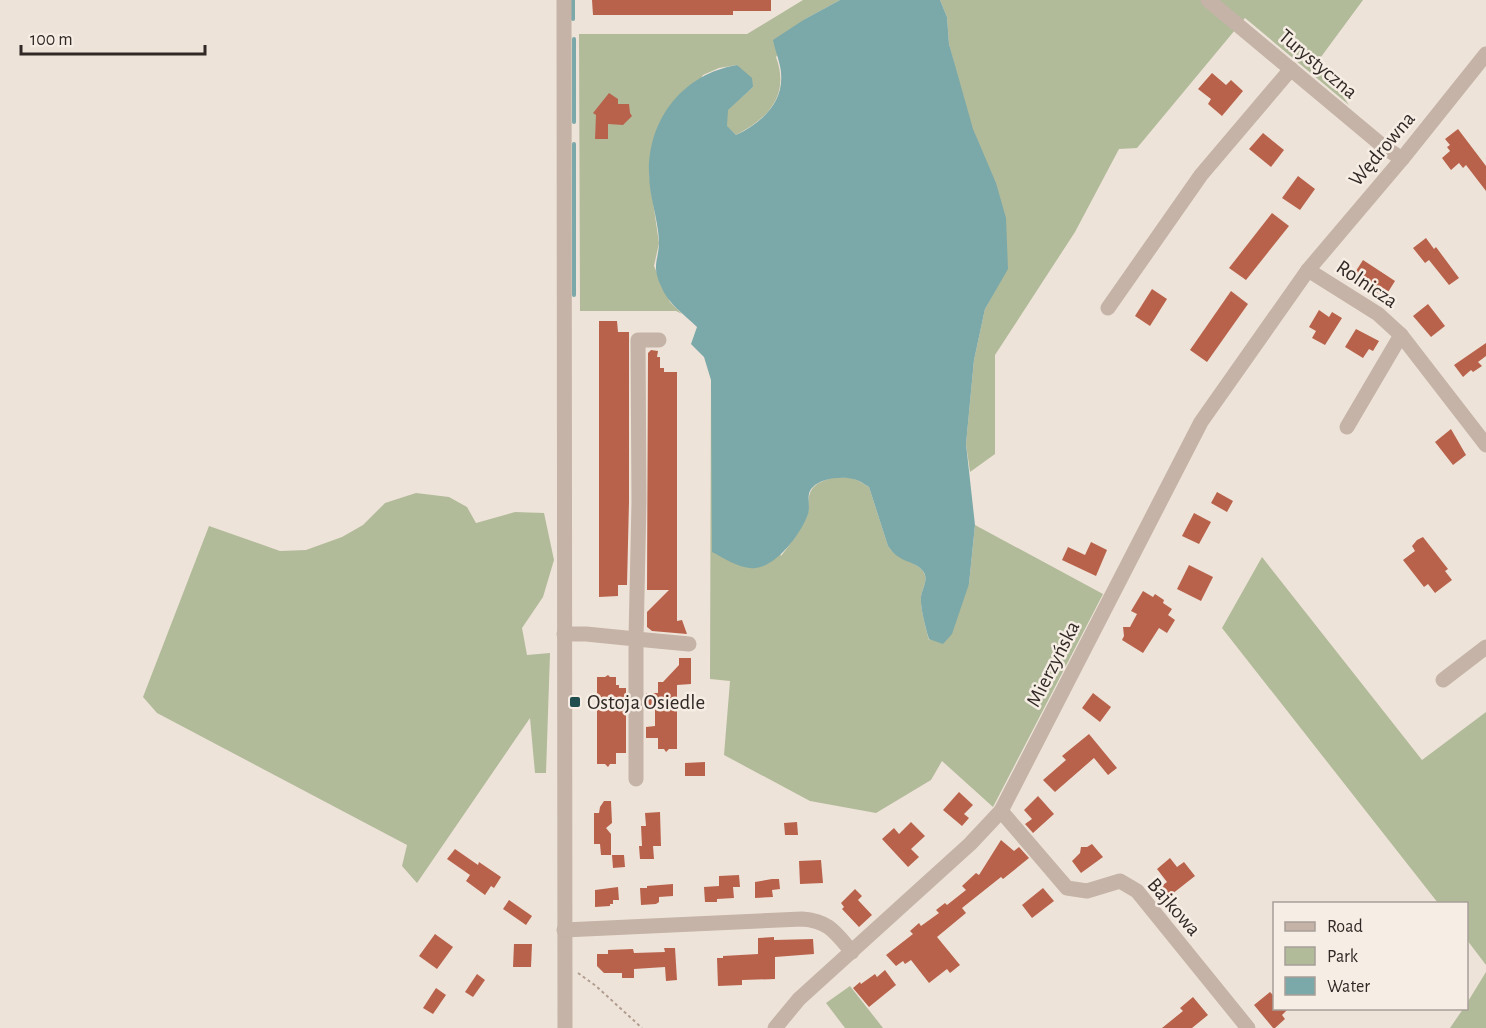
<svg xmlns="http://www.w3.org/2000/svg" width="1486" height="1028" font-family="'Alegreya Sans',sans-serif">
<rect width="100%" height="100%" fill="#eee3d8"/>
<g fill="#b1bb9a">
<path d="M803,0H840L805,19L776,57C790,95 769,118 736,135L726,126L727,110L753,87L737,65L719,68L703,75L649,175L659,243L654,266L670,302L682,314L676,311H580L579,34H747Z"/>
<path d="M940,0H1363L1318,61L1349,105L1245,18L1137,148L1119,149L1075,232L995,355V454L970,472L966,444L974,360L985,309L1007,269L949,44L947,17Z"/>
<path d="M711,380L781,556C791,543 800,531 807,516C810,508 807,500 810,493C816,478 843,474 857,480C861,482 865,485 869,487L888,546C897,560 912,559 922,570C930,579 922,588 921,597C920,608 926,629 929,640L969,584L975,525L1103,594L993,807L942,761L931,780L876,813L810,801L724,755L730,681L710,679Z"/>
<path d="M416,493L449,497L467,507L476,523L515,512L544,513L554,560L543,597L522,628L527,655L550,653L546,773H535L530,718L417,883L402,866L407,845L157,713L143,697L209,526L280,551L306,550L342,537L363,525L385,503Z"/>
<path d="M1262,557L1422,760L1486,712V965L1467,940L1466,904L1438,903L1222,628Z"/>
<path d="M1486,972V1028H1450L1463,1009L1466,1008L1467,1003Z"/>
<path d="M850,986L883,1028H845L826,1003Z"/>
</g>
<path fill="#7ba8a8" d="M840,0H940L947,17L949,44L973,129L996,183L1006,218L1008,269L985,309L974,360L966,444L975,525L969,584L952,634L943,644L929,639C926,629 920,608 921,597C922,588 930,578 922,570C912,559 900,564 888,546L869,487C864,484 859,480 853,479C842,476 821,478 813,487C805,494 811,505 808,514C801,534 774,571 750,568C737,567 724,558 712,552L711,380L704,357L691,344L697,327C684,314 668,304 661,286C651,264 659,261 659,241C658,218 649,196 649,173C648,119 683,74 737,65L752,78L753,87L728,110L727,126L736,135C761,123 784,103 781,73C781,65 775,50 773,40L805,19Z"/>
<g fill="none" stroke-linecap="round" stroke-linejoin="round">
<g stroke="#7ba8a8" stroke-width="4">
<path d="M573,19V0"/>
<path d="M574,39V122"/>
<path d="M574,144V295"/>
</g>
</g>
<g fill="#b9624b">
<path d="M592,0H771V11H733V15H593Z"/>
<path d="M1212,73L1226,85L1231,80L1243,91L1222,116L1208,104L1211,99L1198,89Z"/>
<path d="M609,93L618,99V104H629L630,113L632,116L623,125L608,124V139H595L596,115L593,113Z"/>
<path d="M1458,129L1486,166V191L1466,165L1463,168L1459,163L1451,170L1442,158L1450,151L1447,147L1450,145L1445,139Z"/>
<path d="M1263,133L1284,150L1271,167L1249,149Z"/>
<path d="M1298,176L1315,189L1300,210L1282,198Z"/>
<path d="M1272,213L1289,226L1246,280L1229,268Z"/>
<path d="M1426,238L1434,249L1436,247L1459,278L1449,285L1429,260L1425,263L1413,248Z"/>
<path d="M1363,260L1395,281L1385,297L1373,290L1375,287L1354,274Z"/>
<path d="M1152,289L1167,299L1150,326L1135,316Z"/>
<path d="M1231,291L1248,304L1207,362L1190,350Z"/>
<path d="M1428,304L1445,326L1431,337L1413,316Z"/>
<path d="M1319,310L1329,317L1332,312L1342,318L1325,345L1312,338L1316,331L1309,327Z"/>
<path d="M599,321H617L618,332H629V502L627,585H618V596L599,597Z"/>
<path d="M1356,329L1379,341L1373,351L1369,349L1363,358L1345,347Z"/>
<path d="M1486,343V356L1478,362L1482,366L1473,372L1471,370L1463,377L1454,365Z"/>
<path d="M651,350L658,351L657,357H660V368H664V372H677V621L682,620L687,634L652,631L647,627V612L669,590H647L648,353Z"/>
<path d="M1451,429L1466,455L1453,465L1435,442Z"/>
<path d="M1217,492L1233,501L1227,512L1211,503Z"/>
<path d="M1194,513L1211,522L1199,544L1182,536Z"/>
<path d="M1423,537L1448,569L1445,571L1452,580L1435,593L1428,584L1424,587L1403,560L1415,551L1412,546L1417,540Z"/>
<path d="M1091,542L1107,550L1096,576L1062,560L1068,547L1085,555Z"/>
<path d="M1189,565L1213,577L1201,601L1177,589Z"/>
<path d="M1143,591L1153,597L1155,594L1164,600L1163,603L1172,609L1168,615L1175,620L1167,633L1159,628L1143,653L1122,640L1124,636L1123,627H1130L1137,614L1131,611Z"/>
<path d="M679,658H691V684L677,685V749H669L666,752L664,749H658V738H646V727L655,726V705H646V693H658V682H663L679,665Z"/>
<path d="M608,675L610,677H616V685H619V688H626V753H616V764H610L608,767L605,764H597V677H605Z"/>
<path d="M1093,693L1111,707L1100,722L1082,708Z"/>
<path d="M1089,734L1117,768L1108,775L1094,758L1055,792L1043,780L1066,760L1062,756Z"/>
<path d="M705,762V776H685V763Z"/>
<path d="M959,792L973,805L964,814L969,818L962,826L943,810Z"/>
<path d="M1038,796L1054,814L1033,833L1025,824L1032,819L1024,810Z"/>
<path d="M604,801H611L612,823L606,828L611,834V855H601L600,844H594V813H599L600,807Z"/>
<path d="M660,812L661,846H653L654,859H640L639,846H642L641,826H646L645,813Z"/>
<path d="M797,822L798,835H785L784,823Z"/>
<path d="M911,822L925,836L911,849L919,857L908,867L882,839L894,828L899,834Z"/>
<path d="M1001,840L1014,851L1019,847L1029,858L1003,879L1001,877L962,908L966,913L937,937L960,965L950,973L947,969L929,983L911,960L905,964L903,961L896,966L886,955L913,934L910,931L919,923L921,926L939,913L936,910L945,903L947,905L966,890L962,886L976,873L979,875Z"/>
<path d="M1092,844L1103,857L1081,873L1072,861L1080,853L1081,847H1087Z"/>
<path d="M455,849L478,865L479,862L501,877L494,888L491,886L485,895L466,881L470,875L447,859Z"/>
<path d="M612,855H624L625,867L613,868Z"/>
<path d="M1170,858L1177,867L1184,862L1195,876L1167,898L1159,888L1167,882L1157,869Z"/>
<path d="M821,860L823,883L800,884L799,861Z"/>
<path d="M739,875L740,887H733L734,898L717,899V902H705L704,887L719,886V876Z"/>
<path d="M772,879H779L780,889L772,890L773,897L755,898V882Z"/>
<path d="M673,884V896L659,897V902L656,904L641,905L640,888H647V886Z"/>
<path d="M618,887L619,900H613V904H610V906L595,907V890Z"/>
<path d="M1043,888L1054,901L1032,918L1022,905Z"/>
<path d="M855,889L862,896L858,900L872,915L859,927L842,909L844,907L841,903Z"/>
<path d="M509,900L532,916L526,925L503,909Z"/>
<path d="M435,934L453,947L437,969L419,956Z"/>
<path d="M774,937V940L813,939L814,954L775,957V979L742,980V985L718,986L717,958H723V956L758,954V938Z"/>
<path d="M514,944H532L531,967H513Z"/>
<path d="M664,948H675L677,980L666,981L665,967L634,969V978H622V973H604L597,966V954H608V950L633,949L634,953L665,952Z"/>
<path d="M885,970L896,985L869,1007L853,988L860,982L861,984L875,974L877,977Z"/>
<path d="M477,974L485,980L473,997L465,992Z"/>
<path d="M436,988L446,995L433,1014L423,1008Z"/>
<path d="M1270,992L1275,997V1008H1289L1282,1015L1285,1019L1275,1028H1273L1254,1005Z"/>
<path d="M1193,997L1208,1015L1192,1028H1162L1183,1011L1180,1008Z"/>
</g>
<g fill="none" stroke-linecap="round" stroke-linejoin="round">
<path stroke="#b09d90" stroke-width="2" stroke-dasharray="3 3" stroke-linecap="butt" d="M578,973L596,986L642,1028"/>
<g stroke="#c4b3a6" stroke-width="15">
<path d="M564,0L565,1028"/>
<path d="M1208,0L1384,147L1402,159"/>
<path d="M1308,270L1378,314L1401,335L1486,445"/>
<path d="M1108,308L1201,175L1291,69"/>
<path d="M659,340H638L639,502L636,639L689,644"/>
<path d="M1347,427L1401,335"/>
<path d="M564,634H586L636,639V779"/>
<path d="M1443,680L1486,647"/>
<path d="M1001,811L1067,888L1087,891L1120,881L1137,891L1248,1028"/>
<path d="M564,930L802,919C829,921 835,932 852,952"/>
<path d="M775,1028L799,999L970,844L1001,811L1201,422L1308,270L1402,159L1486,54"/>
</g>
</g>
<rect fill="#204d4e" stroke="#f6ede4" stroke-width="2" x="569" y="696" width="12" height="12" rx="3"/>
<g text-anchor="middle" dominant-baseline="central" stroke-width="5" stroke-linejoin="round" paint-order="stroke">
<g font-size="21" fill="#312926" stroke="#f6ede4">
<text transform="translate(1318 64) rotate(40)">Turystyczna</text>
<text transform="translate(1382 149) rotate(-50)">Wędrowna</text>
<text transform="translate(1367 284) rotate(34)">Rolnicza</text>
<text transform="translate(1053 664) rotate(-63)">Mierzyńska</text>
<text transform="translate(1174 907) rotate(49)">Bajkowa</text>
</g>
<g font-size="21" fill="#312926" stroke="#f6ede4" text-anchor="start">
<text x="587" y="702">Ostoja Osiedle</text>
</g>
</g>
<rect x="1273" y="902" width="195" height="108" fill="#f6ede4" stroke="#a79f98" stroke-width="1.5"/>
<rect x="1285" y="922" width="30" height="9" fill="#c4b3a6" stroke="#a79f98" stroke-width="1.5"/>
<text x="1327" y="932" font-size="18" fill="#312926">Road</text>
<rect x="1285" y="947" width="30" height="18" fill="#b1bb9a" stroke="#a79f98" stroke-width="1.5"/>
<text x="1327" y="962" font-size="18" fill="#312926">Park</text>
<rect x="1285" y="977" width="30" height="18" fill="#7ba8a8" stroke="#a79f98" stroke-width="1.5"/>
<text x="1327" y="992" font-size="18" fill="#312926">Water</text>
<path d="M21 45v9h184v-9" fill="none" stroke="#312926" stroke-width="3"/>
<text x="30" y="45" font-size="18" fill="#312926" stroke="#f6ede4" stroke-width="4.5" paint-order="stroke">100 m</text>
</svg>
